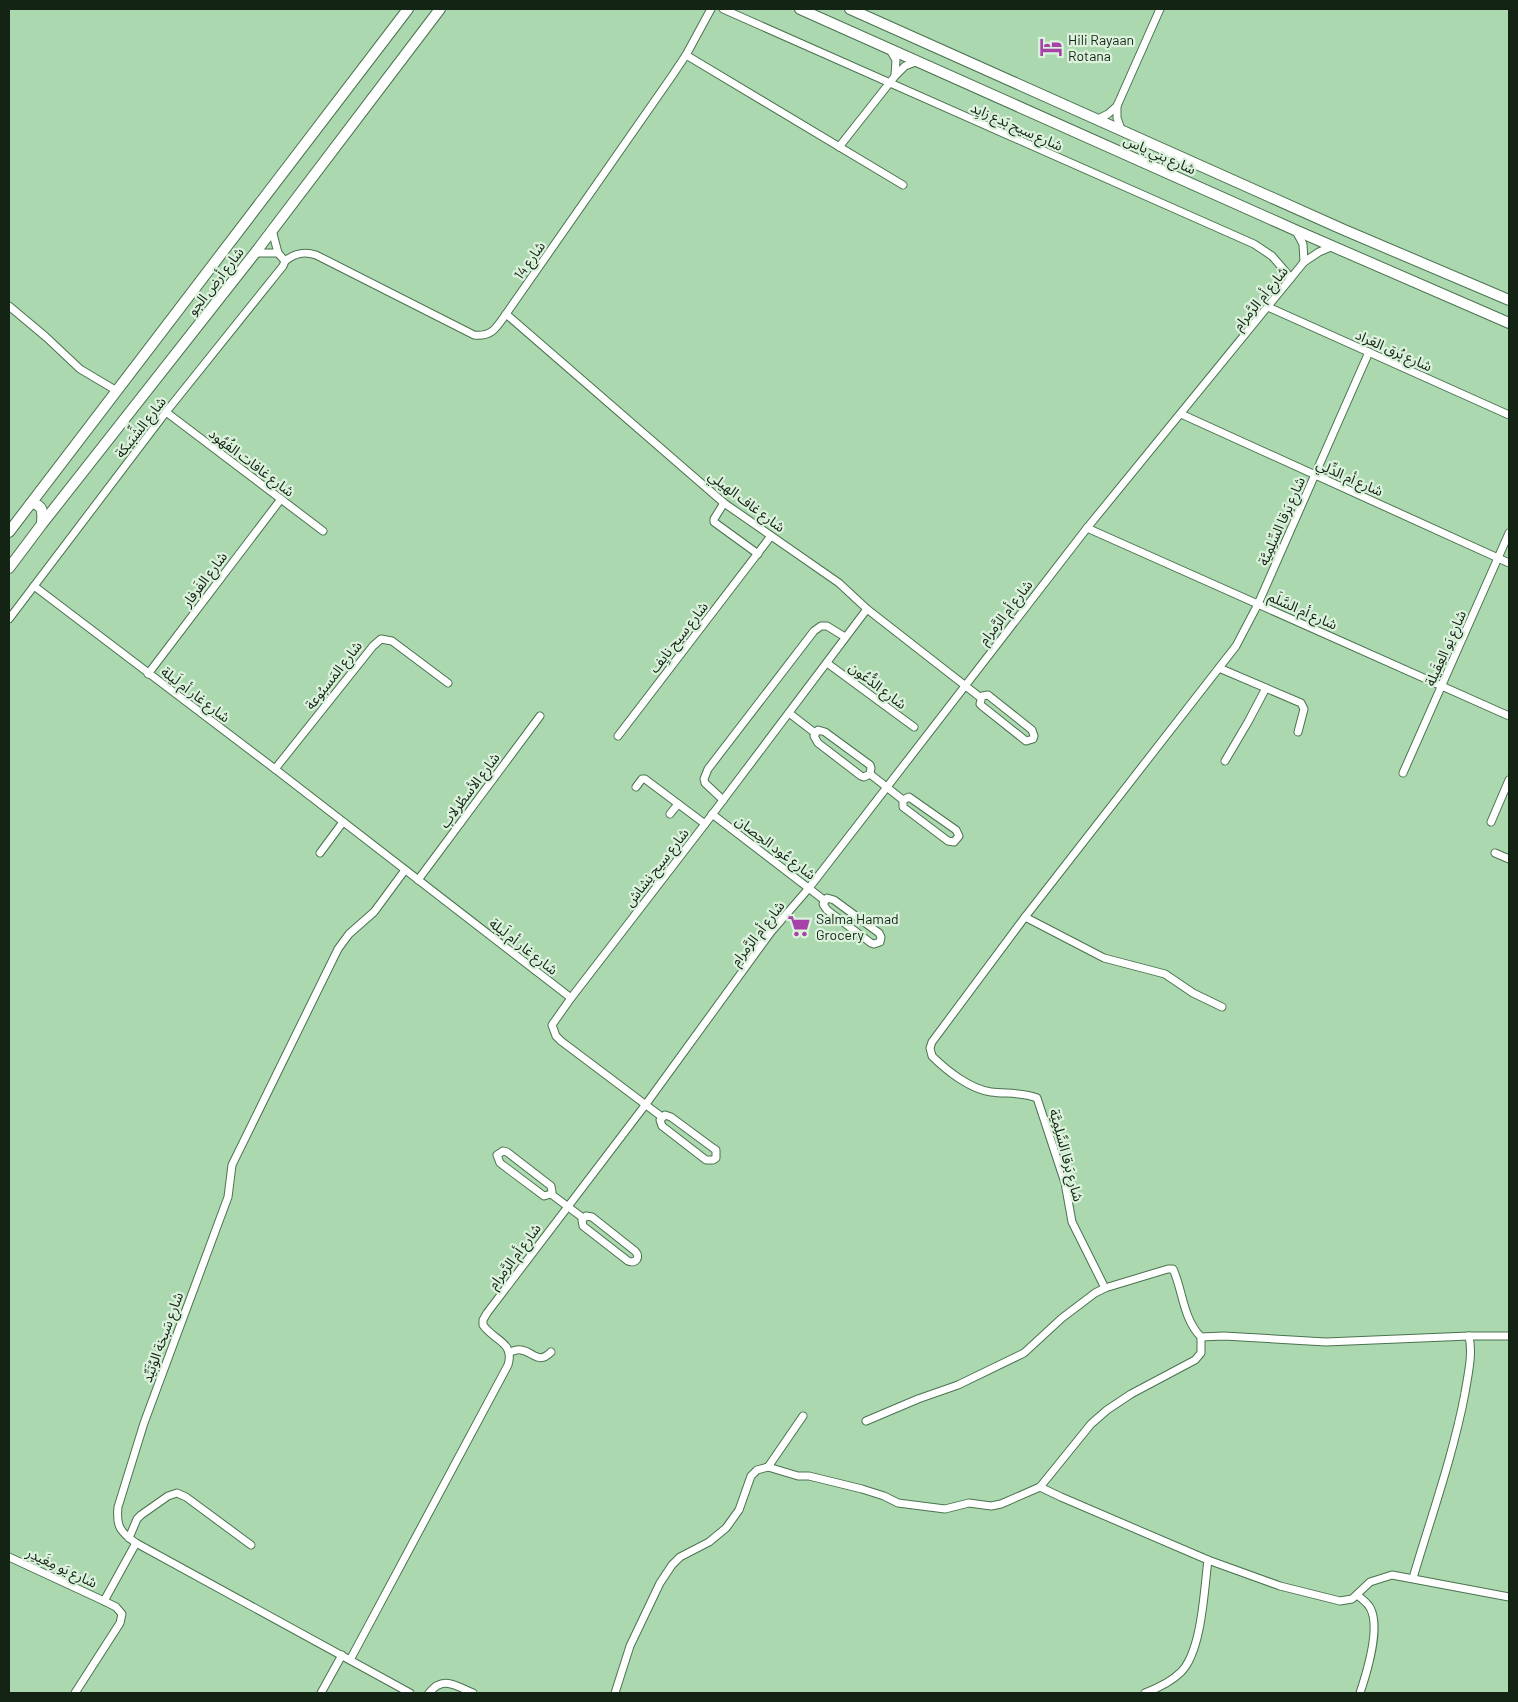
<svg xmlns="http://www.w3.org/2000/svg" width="1518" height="1702" font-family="Barlow,'Noto Sans Arabic',sans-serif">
<rect width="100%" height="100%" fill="#abd8af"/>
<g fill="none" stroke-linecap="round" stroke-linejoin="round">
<defs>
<g id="minor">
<path d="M723,9L1254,244L1272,256L1291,278"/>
<path d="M890,50L896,60L895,75"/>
<path d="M686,55L903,185"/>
<path d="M1117,106V118L1121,129"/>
<path d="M1098,119L1108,114L1117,106L1160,9"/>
<path d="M839,147L895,76L905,66L918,61"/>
<path d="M1296,231L1303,244L1304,262"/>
<path d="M255,253H278"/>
<path d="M285,261C295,253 304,251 316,255L474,335C492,337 496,328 506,314L672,76L686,55L711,9"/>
<path d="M9,306L46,337L80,369L117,391"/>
<path d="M1268,307L1509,415"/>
<path d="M506,314L724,503L839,583L867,609L981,698"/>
<path d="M166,412L323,531"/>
<path d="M1181,414L1509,563"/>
<path d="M724,503L714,519V522L758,554"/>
<path d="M1087,528L1509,716"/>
<path d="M34,586L275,769L571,998"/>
<path d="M9,619L166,412L283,266L285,261L278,253L272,230"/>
<path d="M827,663L914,727"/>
<path d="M1219,668L1301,703L1304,709L1298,732"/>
<path d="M148,674L281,499"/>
<path d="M988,695L1032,730L1034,736L1033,739L1026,741L982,706L980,704L982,696Z"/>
<path d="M789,713L815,733"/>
<path d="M818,730L825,732L870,765L871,768L870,774L864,777L861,776L818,743L814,736Z"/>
<path d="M618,736L771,536"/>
<path d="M1225,761L1248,722L1266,688"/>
<path d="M275,769L373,646L381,639L392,641L448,683"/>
<path d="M1403,773L1509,533"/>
<path d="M870,774L903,800"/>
<path d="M636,787L642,779H645L705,824"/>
<path d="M909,797L956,830L959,836L954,842L948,841L903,807V800Z"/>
<path d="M723,800L705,783L704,779L708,769L814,631L821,626H827L845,637"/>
<path d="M670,814L678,804"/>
<path d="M712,814L824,900"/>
<path d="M1491,822L1509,780"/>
<path d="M320,853L343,822"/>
<path d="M1495,853L1509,859"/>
<path d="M405,870L374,912L349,934L338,949L232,1165L228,1197L144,1423L118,1507C116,1526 120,1532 136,1543L410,1693"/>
<path d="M418,880L540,716"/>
<path d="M827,898L834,900L879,933L881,937L880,942L874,944L871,943L827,910L823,904Z"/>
<path d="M1025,917L1104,958L1165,974L1193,993L1222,1007"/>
<path d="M665,1115L671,1117L713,1148L716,1150V1158L713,1160H706L662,1126L660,1120Z"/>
<path d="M662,1117L561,1041L556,1036L552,1025L571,998L705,824L867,609"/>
<path d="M503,1151L507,1152L551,1186L552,1192L551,1194L544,1196L500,1163L497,1155Z"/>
<path d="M551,1194L583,1218"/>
<path d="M586,1216L592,1217L635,1251C641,1257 636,1264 628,1261L583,1226L582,1220Z"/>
<path d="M1105,1288L1072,1222L1065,1183L1037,1098C1022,1092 1006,1094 991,1092C970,1089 947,1071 932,1056L930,1048L932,1042L1025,917L1236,646L1258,604L1369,352"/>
<path d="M1201,1337L1224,1336L1326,1342L1469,1336H1509"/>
<path d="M509,1352C514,1351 517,1349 521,1350C534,1352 538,1365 551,1352"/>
<path d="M866,1421L918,1399L958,1385L1024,1353L1062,1318L1095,1293L1105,1288L1168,1269H1173C1183,1291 1183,1319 1201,1337V1353L1195,1360L1131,1394L1107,1410L1091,1424L1040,1487"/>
<path d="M768,1467L798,1476H809L862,1489L884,1496L898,1503L945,1509L969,1503L991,1506L1001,1504L1040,1487L1061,1497L1208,1560L1280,1586L1340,1601L1352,1599L1370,1582L1392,1575L1509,1597"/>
<path d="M129,1538L137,1519L141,1515L168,1496L177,1493L186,1497L251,1545"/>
<path d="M9,1557L104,1601L116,1607L122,1614L120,1623L75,1693"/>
<path d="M1413,1578C1431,1517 1453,1456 1465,1393C1468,1374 1473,1355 1469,1336"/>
<path d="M1357,1595C1361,1598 1366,1602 1369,1606C1382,1625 1367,1672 1360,1693"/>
<path d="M104,1601L136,1543"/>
<path d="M350,1660L508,1365C515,1342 494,1341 483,1325V1320L487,1313L646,1104L771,932L809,888L1087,528L1304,262L1319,252L1333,246"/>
<path d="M321,1693L342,1655"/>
<path d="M429,1693C443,1675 456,1686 473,1693"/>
<path d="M615,1693L630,1646L660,1583L672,1565L680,1557L709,1542L726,1528L739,1510L751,1476L757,1470L768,1467L803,1416"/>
<path d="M1145,1693C1158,1688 1171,1682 1181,1672C1202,1651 1204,1590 1208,1560"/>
</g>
<g id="secondary">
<path d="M800,9L1295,230L1509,323"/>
<path d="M850,9L1342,229L1509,300"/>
<path d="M31,503C43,505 43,511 42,523"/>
<path d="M9,532L408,9"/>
<path d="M9,568L42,524L255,253L440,9"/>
</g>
</defs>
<use href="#minor" stroke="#4a734e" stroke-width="9"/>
<use href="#secondary" stroke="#4a734e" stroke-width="12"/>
<use href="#minor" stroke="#fff" stroke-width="7"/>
<use href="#secondary" stroke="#fff" stroke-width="10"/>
</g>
<defs>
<symbol id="hotel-bare" viewBox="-9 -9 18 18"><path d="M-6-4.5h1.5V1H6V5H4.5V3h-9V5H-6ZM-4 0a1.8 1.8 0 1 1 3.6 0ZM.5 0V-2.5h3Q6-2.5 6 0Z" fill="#a642a8" stroke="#dcf2dd" stroke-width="2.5" paint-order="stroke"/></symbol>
<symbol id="supermarket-bare" viewBox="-9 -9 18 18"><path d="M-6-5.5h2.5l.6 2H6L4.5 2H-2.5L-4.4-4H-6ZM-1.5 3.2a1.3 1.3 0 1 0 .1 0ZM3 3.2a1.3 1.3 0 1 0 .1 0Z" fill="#a642a8" stroke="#dcf2dd" stroke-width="2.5" paint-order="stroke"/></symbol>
</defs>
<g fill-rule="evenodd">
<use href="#hotel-bare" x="1035" y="31" width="32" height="32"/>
<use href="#supermarket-bare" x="783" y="910" width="32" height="32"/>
</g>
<g text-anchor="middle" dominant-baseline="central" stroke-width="4.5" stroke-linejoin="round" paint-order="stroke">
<g font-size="14" fill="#132415" stroke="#dcf2dd" text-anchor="start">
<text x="1068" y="39">Hili Rayaan<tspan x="1068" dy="16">Rotana</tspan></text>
<text x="816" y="918">Salma Hamad<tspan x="816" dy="16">Grocery</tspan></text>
</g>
<g font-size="14" fill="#132415" stroke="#dcf2dd">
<text transform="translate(1017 126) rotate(24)">شارع سيح بَدع زايِد</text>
<text transform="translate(1160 154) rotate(24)">شارع بني ياس</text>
<text transform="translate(529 260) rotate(-55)">شارع 14</text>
<text transform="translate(215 281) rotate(-52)">شارع أرض الجو</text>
<text transform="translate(1260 298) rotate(-51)">شارع أم الرَّمرام</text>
<text transform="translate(1394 350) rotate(24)">شارع بُرق العَراد</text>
<text transform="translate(140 427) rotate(-52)">شارع الشِّبَيكة</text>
<text transform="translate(252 462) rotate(37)">شارع غافات الفُهُود</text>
<text transform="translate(1350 477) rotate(24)">شارع أم الدِّلِي</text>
<text transform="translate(747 501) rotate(37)">شارع غاف الهيلي</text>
<text transform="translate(1281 521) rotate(-66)">شارع بَرقا السِّلِمِيَّة</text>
<text transform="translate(204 579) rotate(-53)">شارع الفَرفار</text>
<text transform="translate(1303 610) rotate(24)">شارع أم السَّلَم</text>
<text transform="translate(1005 612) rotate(-52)">شارع أم الرَّمرام</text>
<text transform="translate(678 637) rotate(-52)">شارع سيح نايِف</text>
<text transform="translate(1445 648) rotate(-66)">شارع يَو العِقَيلة</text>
<text transform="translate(333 675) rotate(-52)">شارع المَسبُوعة</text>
<text transform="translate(878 685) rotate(37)">شارع الدُّعُون</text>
<text transform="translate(196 694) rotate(37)">شارع غار أم لَيلة</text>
<text transform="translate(469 790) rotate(-53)">شارع الأسطُرلاب</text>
<text transform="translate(776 847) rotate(37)">شارع عُود الحِصان</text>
<text transform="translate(656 867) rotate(-52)">شارع سيح نِشاش</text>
<text transform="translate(757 933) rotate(-52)">شارع أم الرَّمرام</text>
<text transform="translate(524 946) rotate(38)">شارع غار أم لَيلة</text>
<text transform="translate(1067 1155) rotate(75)">شارع بَرقا السِّلِمِيَّة</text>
<text transform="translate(514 1256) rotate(-53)">شارع أم الرَّمرام</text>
<text transform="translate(162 1337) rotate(-70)">شارع سَبخة الوُتَيِّد</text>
<text transform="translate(62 1567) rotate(25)">شارع يَو مِغَيدِر</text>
</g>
</g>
<rect width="1518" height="1702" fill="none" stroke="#132415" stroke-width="20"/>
</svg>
